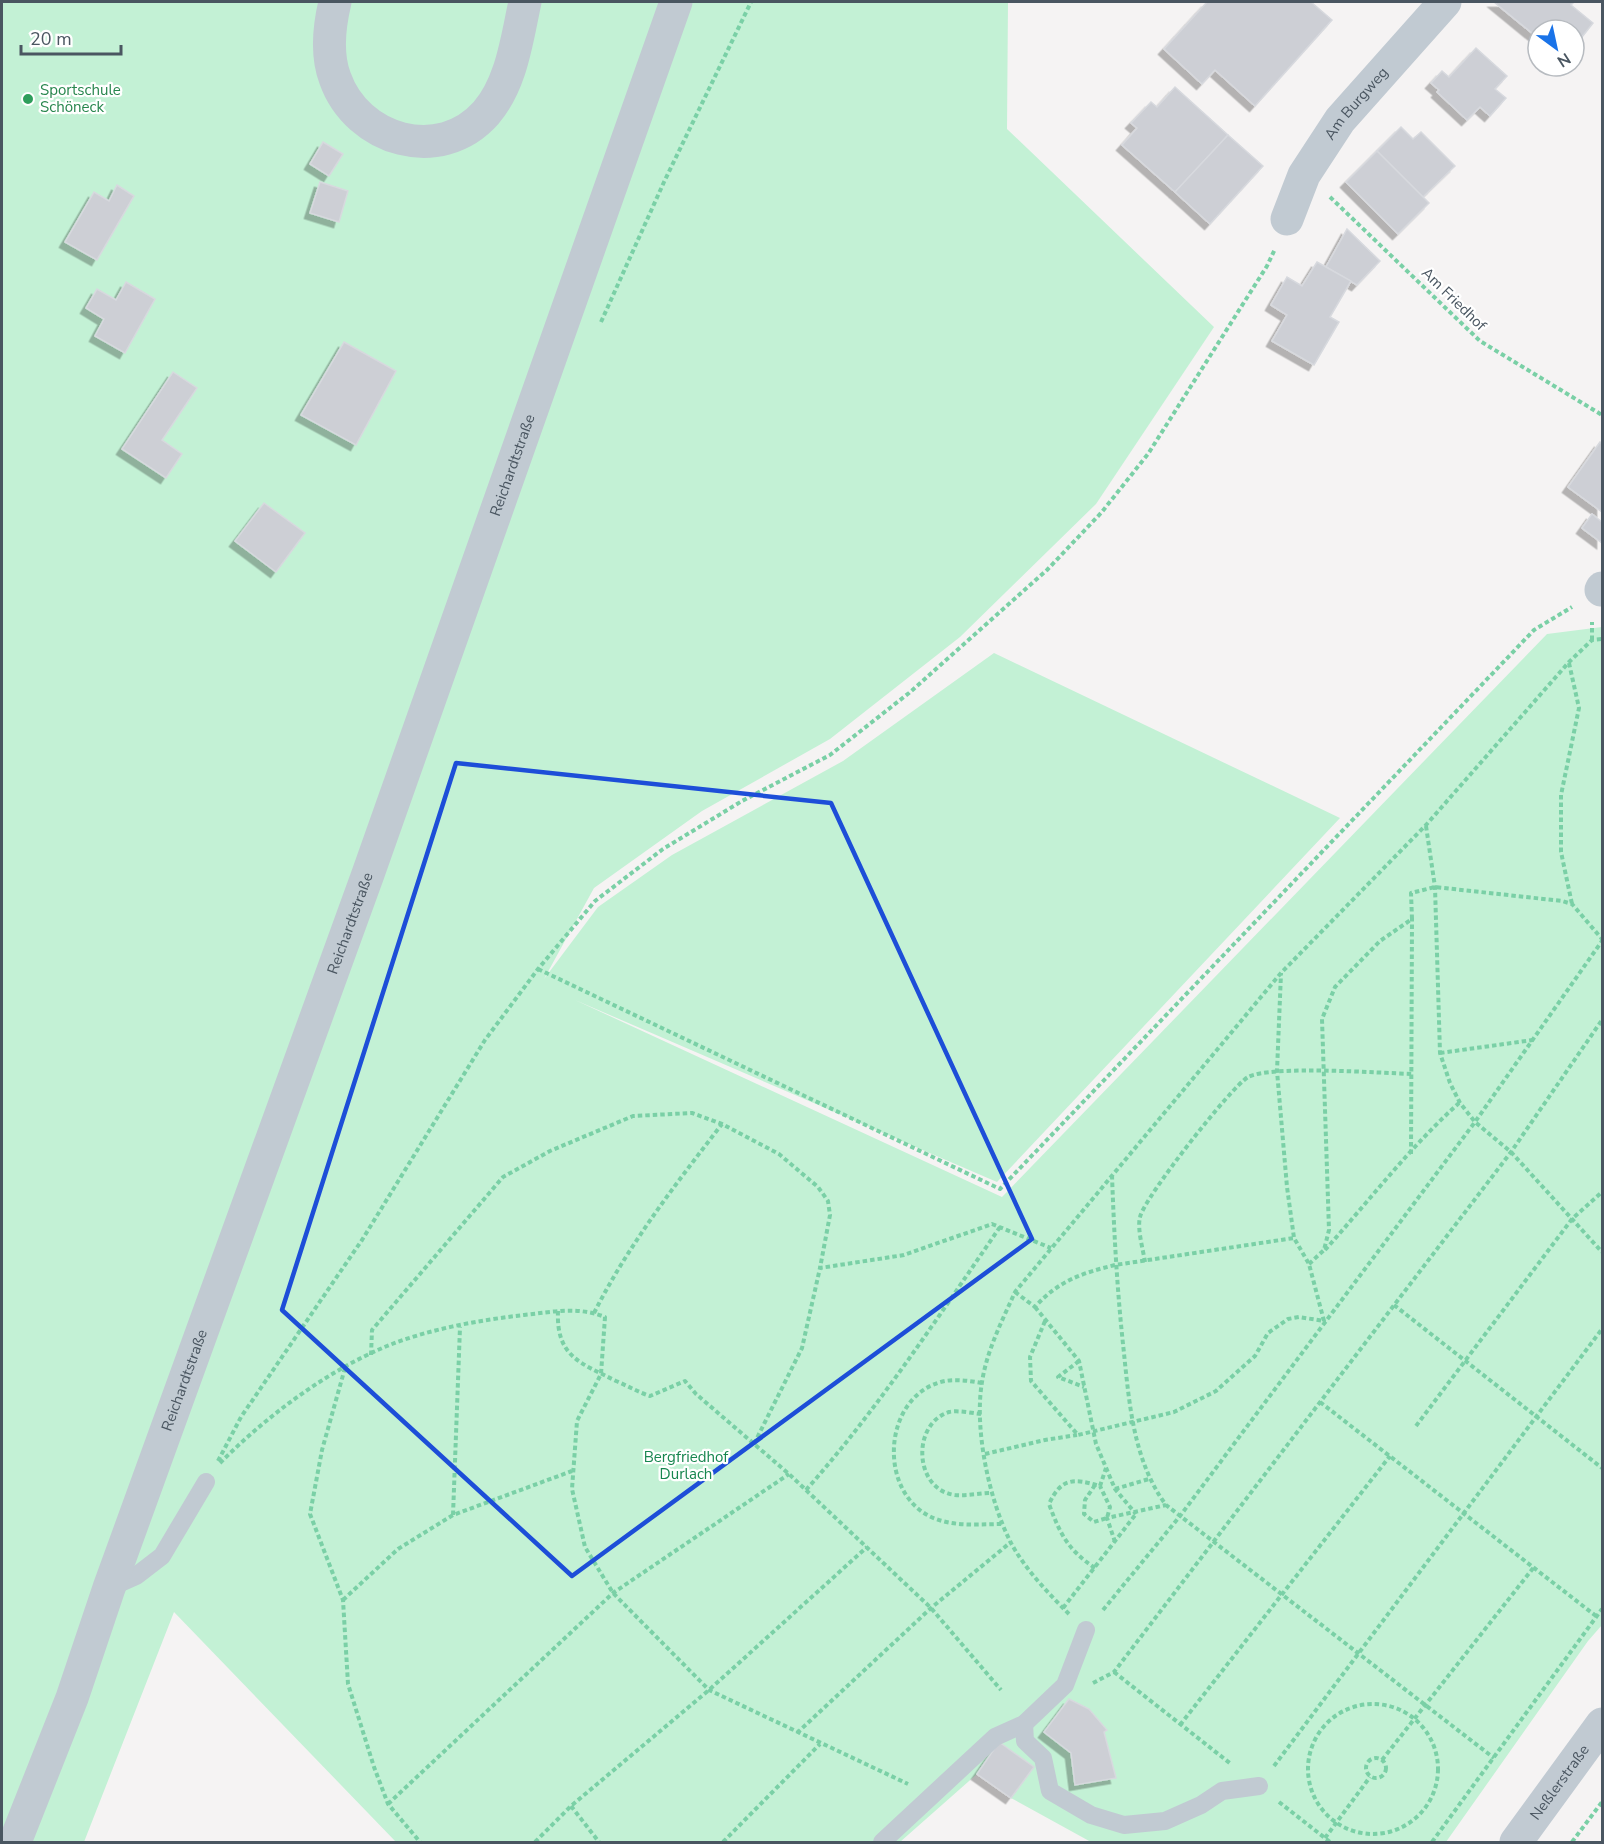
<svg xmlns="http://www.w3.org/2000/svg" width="1604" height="1844" font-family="'Nunito Sans',sans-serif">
<defs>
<filter id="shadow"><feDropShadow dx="-5.5" dy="5.5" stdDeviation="0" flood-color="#0004"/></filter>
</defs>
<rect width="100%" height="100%" fill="#f5f3f3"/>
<path fill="#c3f1d5" d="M2,2H1008L1007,129L1214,327L1096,504L960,637L830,739L702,811L594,888L544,979L598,907L672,855L843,761L994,653L1340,818L997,1182L575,1000L1002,1197L1547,634L1602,627V1625L1588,1641L1446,1842H1091L1011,1798L977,1774L900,1842H396L174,1612L84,1842H2Z"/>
<g fill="#cdcfd5" stroke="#d7d9de" stroke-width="1.5" filter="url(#shadow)">
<path d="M1207,2H1311L1332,20L1255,106L1215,70L1202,84L1164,49Z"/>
<path d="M1494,2H1574L1571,5L1593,23L1574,47V30H1538V38Z"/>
<path d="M1476,48L1507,76L1495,89L1506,98L1490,116L1480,107L1467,120L1437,92L1439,90L1431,83L1442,71L1449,77Z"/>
<path d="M1175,87L1228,135L1175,192L1122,145L1137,128L1131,123L1151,102L1157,107Z"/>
<path d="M1401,127L1413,139L1421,132L1455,166L1423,197L1377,151Z"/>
<path d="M1228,135L1263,166L1210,224L1175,192Z"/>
<path d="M323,142L343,154L329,176L310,164Z"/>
<path d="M1377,151L1429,203L1398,234L1346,182Z"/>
<path d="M320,182L348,191L339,222L310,213Z"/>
<path d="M117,185L134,196L97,260L65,242L94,192L109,201Z"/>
<path d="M1347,229L1380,261L1357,285L1326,267Z"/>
<path d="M1317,262L1351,281L1330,317L1339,322L1314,365L1272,341L1287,315L1271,305L1287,277L1302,286Z"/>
<path d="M126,282L155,299L125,353L95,336L104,319L86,308L97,289L116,300Z"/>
<path d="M344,342L396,371L356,445L301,415Z"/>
<path d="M173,372L197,388L162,440L182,454L166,478L122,449Z"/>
<path d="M1600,442L1602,444V512L1568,487Z"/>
<path d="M264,503L305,533L276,572L235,541Z"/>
<path d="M1592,514L1602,522V543L1582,528Z"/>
<path d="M1069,1699L1089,1709L1107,1730L1104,1732L1116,1778L1075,1785L1071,1753L1044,1732Z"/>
<path d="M999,1742L1034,1767L1011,1798L977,1774Z"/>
</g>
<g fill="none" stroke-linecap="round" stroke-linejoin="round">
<g stroke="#7ad0a6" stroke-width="4" stroke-dasharray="4.5 3" stroke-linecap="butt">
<path d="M1330,197L1480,341L1602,415"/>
<path d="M601,322L664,182L751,2"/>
<path d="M1592,640V622"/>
<path d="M1569,663L1579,708L1561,795V852L1572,904"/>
<path d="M1426,826L1435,887L1440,1053L1450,1083L1460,1103L1475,1122L1511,1152L1602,1252"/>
<path d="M538,969L1000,1189L1534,630L1572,607"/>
<path d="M1440,1053L1533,1040"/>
<path d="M1411,1154L1412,919"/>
<path d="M1112,1175C1114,1232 1117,1288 1123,1344C1129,1399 1132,1459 1166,1505L1494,1758"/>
<path d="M1325,1250C1368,1202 1411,1146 1459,1103"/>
<path d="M1145,1262C1143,1249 1137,1229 1140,1217C1144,1198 1231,1087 1248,1077C1271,1065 1380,1073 1412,1074"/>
<path d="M1309,1264L1324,1250L1329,1230L1322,1019L1335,987L1380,941L1412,919L1411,893L1435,887L1562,901L1572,904L1602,939"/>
<path d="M1015,1292L1035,1307C1058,1281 1082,1273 1115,1265L1294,1238"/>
<path d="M1394,1305L1602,1468"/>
<path d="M1035,1307L1079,1361L1096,1444L1115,1489L1136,1514"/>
<path d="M558,1311C556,1357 581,1363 616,1381C628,1386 638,1392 650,1396L685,1381L696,1394L789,1474L931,1608L1001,1690"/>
<path d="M594,1313C629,1244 675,1185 722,1124"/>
<path d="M1045,1321L1030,1357L1031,1381L1078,1435L1174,1412L1216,1391L1255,1356L1268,1333L1288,1319L1299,1317L1324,1321L1309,1264L1294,1238L1287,1187L1277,1071L1281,973"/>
<path d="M371,1355L372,1330L503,1177L550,1151L633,1116L692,1113L722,1124L779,1154L818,1187L828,1201L830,1215L820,1268"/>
<path d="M1079,1361L1058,1377L1084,1387"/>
<path d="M345,1368L322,1450L310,1514L343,1600L348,1684L374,1767L388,1804L420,1842"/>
<path d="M982,1383C970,1381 957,1379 945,1381C881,1394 876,1497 936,1519C957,1527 982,1524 1004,1524"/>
<path d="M1320,1402L1596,1616"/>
<path d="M981,1414C971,1413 958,1410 949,1412C911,1424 914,1490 955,1495C967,1496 980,1493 992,1493"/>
<path d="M1416,1426L1572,1219L1602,1192"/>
<path d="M754,1444L802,1348L820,1268L904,1255L992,1224L1051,1248"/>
<path d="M985,1454L1045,1440L1077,1435"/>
<path d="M218,1461L241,1417L362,1240L485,1040L538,969L595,901L663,849L742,801L830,755L909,693L1047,570L1101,513L1148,454L1267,266L1275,249"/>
<path d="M220,1463C267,1416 325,1372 387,1346C429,1329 480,1320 524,1315C553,1312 577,1306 605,1317L601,1374L577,1421L572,1489L585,1547L613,1593L709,1690L908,1784"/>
<path d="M1095,1485L1085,1500L1084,1514L1094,1522L1107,1518L1110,1507L1100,1486"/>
<path d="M1115,1489L1149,1479"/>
<path d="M806,1490C878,1409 938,1317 1000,1227"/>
<path d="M453,1515L460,1327"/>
<path d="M1115,1542L1107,1518L1166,1505"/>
<path d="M1095,1568C1068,1550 1060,1534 1049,1504C1061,1478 1073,1478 1100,1486L1106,1468"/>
<path d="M343,1600L398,1549L453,1515L572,1471"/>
<path d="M1063,1608L1136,1514"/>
<path d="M1103,1610L1180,1516L1475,1122L1602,941"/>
<path d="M1069,1614C1048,1593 1025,1569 1011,1543C989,1500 974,1429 982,1382C987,1350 1002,1321 1015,1292L1281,973L1426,825L1569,662L1592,640L1602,639"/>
<path d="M1114,1672L1231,1764"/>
<path d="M1093,1683L1114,1672L1511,1152L1602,1020"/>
<circle cx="1373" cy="1769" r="65"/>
<path d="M1180,1725L1390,1456"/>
<path d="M797,1733L931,1608L1011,1542"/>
<circle cx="1376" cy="1768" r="10"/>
<path d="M1382,1760L1534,1567"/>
<path d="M1274,1766L1602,1329"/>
<path d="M1279,1802L1330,1842"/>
<path d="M388,1804L613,1593L789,1474"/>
<path d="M571,1806L599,1842"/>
<path d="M1325,1838L1370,1777"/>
<path d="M535,1842L571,1806L709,1690L867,1547"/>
<path d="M723,1842L820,1744"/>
<path d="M1432,1842L1602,1609"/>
<path d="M1572,1842L1602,1802"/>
</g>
<g stroke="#c1cad2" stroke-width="18">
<path d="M109,1588L136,1576L162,1556L206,1482"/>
<path d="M1024,1724L1025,1741L1043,1758L1050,1791L1091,1815L1124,1825L1165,1821L1201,1805L1222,1791L1259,1786"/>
<path d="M882,1842L995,1737L1024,1724L1065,1685L1086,1630"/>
</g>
<g stroke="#c1cad2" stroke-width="33">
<path d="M335,2C329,27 326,54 335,78C357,141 440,165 486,113C512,83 517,38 525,2"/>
<path id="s1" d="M1287,219L1304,175L1340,120L1445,2"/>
<path d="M1601,590L1602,588"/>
<path id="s2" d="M15,1842L72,1698L109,1588L368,874L676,2"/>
<path id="s3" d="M1516,1842L1602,1724"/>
</g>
</g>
<path fill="none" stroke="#1d4ed8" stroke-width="4.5" stroke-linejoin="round" d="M456,763L831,803L1032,1239L572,1576L282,1310Z"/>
<circle fill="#2e9e5b" stroke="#fff" stroke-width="2" cx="28" cy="99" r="6"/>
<g text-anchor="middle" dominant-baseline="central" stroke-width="4.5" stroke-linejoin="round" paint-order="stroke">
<g font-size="15" fill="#27864d" stroke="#fff" text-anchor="start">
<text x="40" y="90">Sportschule<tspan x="40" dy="17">Schöneck</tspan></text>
</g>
<g font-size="15" fill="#4a5661" stroke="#fff">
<text stroke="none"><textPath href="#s1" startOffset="136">Am Burgweg</textPath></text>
<text transform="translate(1454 299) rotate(44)">Am Friedhof</text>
<text stroke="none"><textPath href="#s2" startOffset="1464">Reichardtstraße</textPath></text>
<text stroke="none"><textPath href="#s2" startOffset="978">Reichardtstraße</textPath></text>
<text stroke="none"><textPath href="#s2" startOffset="492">Reichardtstraße</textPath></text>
<text stroke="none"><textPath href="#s3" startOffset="74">Neßlerstraße</textPath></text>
</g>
<g font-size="15" fill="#17864f" stroke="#fff">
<text x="686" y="1457">Bergfriedhof<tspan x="686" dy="17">Durlach</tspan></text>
</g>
</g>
<rect width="1604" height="1844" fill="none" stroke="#4a5661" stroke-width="6"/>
<g transform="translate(1556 48) rotate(147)"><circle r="28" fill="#ffffff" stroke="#b7bbc0" stroke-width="1.5"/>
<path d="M0-4.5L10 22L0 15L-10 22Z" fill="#1a73e8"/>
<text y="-9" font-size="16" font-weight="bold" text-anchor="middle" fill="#4a5661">N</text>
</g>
<path d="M21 45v9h100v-9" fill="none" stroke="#4a5661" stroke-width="3"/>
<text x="30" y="45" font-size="18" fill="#4a5661" stroke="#ffffff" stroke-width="4.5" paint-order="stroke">20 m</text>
</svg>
